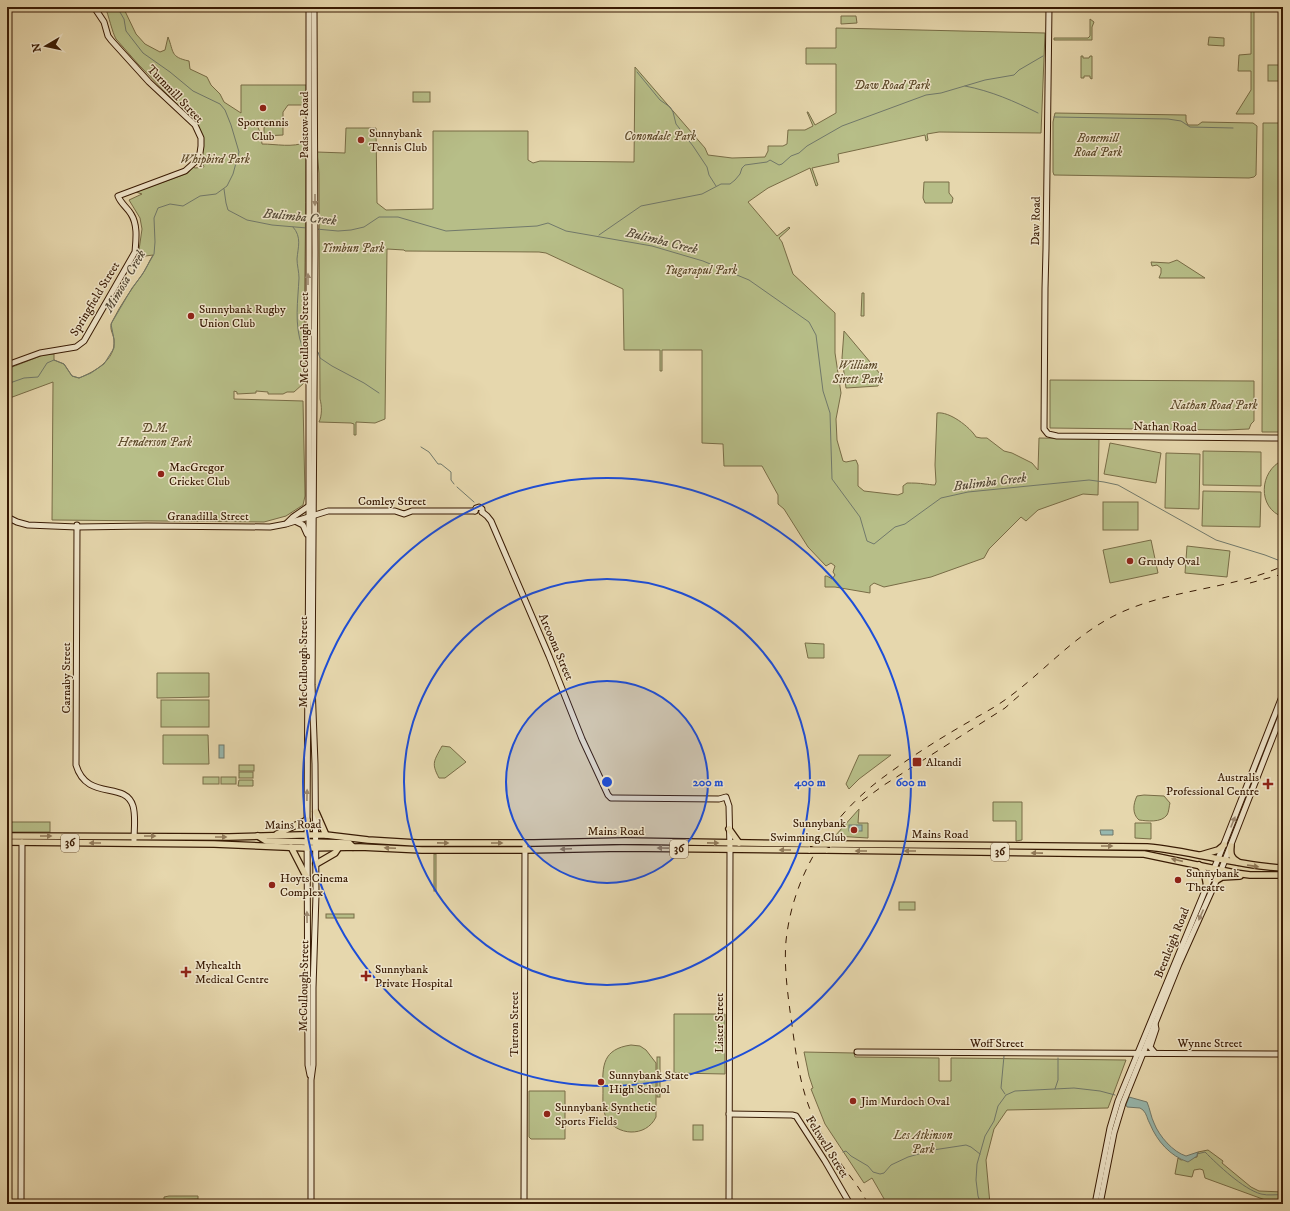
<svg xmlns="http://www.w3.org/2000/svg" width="1290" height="1211" font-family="'IM FELL DW Pica',serif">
<rect width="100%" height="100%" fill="#e6d7ad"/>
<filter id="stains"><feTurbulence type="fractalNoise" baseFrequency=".005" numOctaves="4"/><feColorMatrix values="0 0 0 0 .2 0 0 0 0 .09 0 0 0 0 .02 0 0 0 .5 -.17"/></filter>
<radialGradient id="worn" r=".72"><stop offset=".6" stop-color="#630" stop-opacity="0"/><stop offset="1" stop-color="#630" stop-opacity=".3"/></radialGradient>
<g fill="#b7be88" stroke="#786c46">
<path d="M105,7H123L136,34L145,44L160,52L165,50L168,37C174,52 170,57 189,61L190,69L207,77L211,85L220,94L224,102L241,113V85H306V105H288L283,112V135L264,136V123H242V125H257L261,135L262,144C276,144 293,148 306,142C306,223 304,303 304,383L294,392H287L283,394H268V392L256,391V393L237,394V392L234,391V399L303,401L305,496L303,505L286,516L264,522L52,520L53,382L7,399V369L43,355L54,354V360L64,364L72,376L79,378C94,372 116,360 114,340C113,332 108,328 113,320C121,304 131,290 141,276C146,270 149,261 153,255L138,257L142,229L140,218L129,200L142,194L136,192L188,173L193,167L195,168L204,167C200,158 203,153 203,144C203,137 201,132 198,126L138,64L116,39C112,32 109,16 105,7Z"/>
<path d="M1251,7H1254V114H1236L1251,90V71H1238L1239,55L1251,54Z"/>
<path d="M841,16H856L857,23L841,24Z"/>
<path d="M1090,19L1094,22L1092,27V40H1054V38H1088L1090,36Z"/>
<path d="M836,28L1045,33L1041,133L939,132L927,134L928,140L926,141L925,135L838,154L839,162L812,168L818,185L816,186L810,168L768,188L748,202L777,236L789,227L790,228L779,238L782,242L793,274L835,313V353L841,393L836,419L837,440L843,461L846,462L856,460L858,465V486L864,491L898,495L903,493V486L907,483C913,483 919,483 925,484C928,484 931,485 935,485L936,482L935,465L937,413C949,411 970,427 976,437L981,438H987L1004,451L1012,453L1032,463L1038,470L1039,438L1099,439L1098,495L1083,494L1038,510L1026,521L1021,517L989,549L984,558L931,577L884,587L874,583L870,586V593L835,587H825V576H827L832,579L835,575L833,572L835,566L831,563L826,566L808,547L784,509L778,504V495L762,466H724L723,444L702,443V350H662V371H660V350H624L623,289L546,253L539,252L405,251L404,250L387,249L385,419L375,423L356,422V435H354V424L351,423L319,422C322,416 322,406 320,399L319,173L317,152L345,153L346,128H376L377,203L386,210L433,209V131H528V160L533,163L540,161L634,162L635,67L705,148L708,155L732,158L765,157L768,151V146H783L787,144L788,130H805L813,126L807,112H808L815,125L836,113V64H806V48H836Z"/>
<path d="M1209,37L1224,38V46L1208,45Z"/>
<path d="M1081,56H1083V58H1089L1090,56H1092V79L1090,78V76H1084V78H1081Z"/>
<rect x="1268" y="65" width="15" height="16"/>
<rect x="413" y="92" width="17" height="10"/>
<path d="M1055,113L1186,115V121L1188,125H1198L1202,122L1253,123L1257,126L1256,175L1254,177L1249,178L1054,175L1053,172V122Z"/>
<path d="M1263,123H1283V432H1262Z"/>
<path d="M924,182H949V193L953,198L952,203H925L923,198Z"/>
<path d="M1177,260L1205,278H1159L1161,273V268L1157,265L1152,266L1151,262L1169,263Z"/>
<path d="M862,293H864V316H861Z"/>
<path d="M844,331L881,375L878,386L846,388L842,358Z"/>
<path d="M1050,380L1254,381V421L1251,424L1249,429L1226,430L1050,428Z"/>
<path d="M1110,443L1161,453L1156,483L1104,474Z"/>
<path d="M1203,451L1261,452V486L1203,485Z"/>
<path d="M1166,453L1200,454L1199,509L1165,508Z"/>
<path d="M1283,460V517C1257,508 1259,471 1283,460Z"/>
<path d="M1203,491L1261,492L1260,527L1202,526Z"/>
<rect x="1103" y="502" width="35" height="28"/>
<path d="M1151,540L1158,573L1110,583L1103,550Z"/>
<path d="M1187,546L1230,551L1227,577L1185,573Z"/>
<path d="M7,634L11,669L7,689Z"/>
<path d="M805,643L824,644V658H808Z"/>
<path d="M157,673H209V697L157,698Z"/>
<rect x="161" y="700" width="48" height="27"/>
<path d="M163,735H208L209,764H163Z"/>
<path d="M442,746L450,747L466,762L445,778H439C431,763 434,761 442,746Z"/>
<path d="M859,755H891L859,779L849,789L846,784Z"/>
<rect x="239" y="765" width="15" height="6"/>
<rect x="239" y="772" width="14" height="6"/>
<rect x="203" y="777" width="16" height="7"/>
<rect x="221" y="777" width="15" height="7"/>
<path d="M239,780H253V786H238Z"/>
<path d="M1144,795L1164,796L1170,803C1169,806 1169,812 1167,815C1161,823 1147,821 1139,820C1132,814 1133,804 1137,796Z"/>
<path d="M993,802H1022V840L1016,841V821H993Z"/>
<path d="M859,809L858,823H868V838L835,836Z"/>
<rect x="7" y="822" width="43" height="10"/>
<path d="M1135,823H1151V839L1135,838Z"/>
<rect x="434" y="854" width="2" height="37"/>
<rect x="899" y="902" width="16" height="8"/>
<rect x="326" y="914" width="28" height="4"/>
<path d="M674,1014H725V1074L674,1073Z"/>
<path d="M631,1045L640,1046L646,1050L656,1063V1117C646,1138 616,1136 606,1117C602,1109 603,1099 603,1090C602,1065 603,1049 631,1045Z"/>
<path d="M804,1052L854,1053L855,1057L939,1058V1081H951V1058L1126,1060L1108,1108L1007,1110L994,1129L986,1160L990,1204H887L872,1178L864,1183L825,1124L811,1089L813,1088L809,1076Z"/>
<rect x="657" y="1057" width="3" height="40"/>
<path d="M529,1091H565V1139H531L529,1137Z"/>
<rect x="693" y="1125" width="10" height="15"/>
<path d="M1208,1150L1223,1161L1222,1163L1251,1187L1259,1191L1283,1192V1203L1268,1201L1205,1178L1203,1170L1200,1169L1194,1170L1192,1177L1175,1174L1178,1158L1181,1160L1197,1157L1198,1152Z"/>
<path d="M169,1196H198V1199L166,1200V1204H164V1197Z"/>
</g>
<g fill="#97b8af" stroke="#71796b">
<rect x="219" y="745" width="5" height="13"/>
<rect x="849" y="825" width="13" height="6"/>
<path d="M1100,830H1113V835H1101Z"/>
<path d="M1129,1097L1147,1102C1150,1109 1151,1117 1154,1123C1159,1136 1173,1152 1186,1156L1198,1152L1197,1156L1188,1162C1170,1156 1157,1141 1150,1124C1147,1119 1147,1114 1143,1110L1140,1108L1127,1107L1126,1105Z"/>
</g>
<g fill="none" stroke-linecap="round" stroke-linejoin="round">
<g stroke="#71796b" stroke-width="1">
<path d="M637,72L660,100L670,107L673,112L676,124L693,146L707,167L709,175L716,186"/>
<path d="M965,86C991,91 1014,101 1038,113"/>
<path d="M1054,117L1168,119L1181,121L1190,127L1233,128"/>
<path d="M224,189L226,203L228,210L247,220L272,225L307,228"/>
<path d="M293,227C302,237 298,247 297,259C297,265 299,272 299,278C298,300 294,325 302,346L307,348"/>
<path d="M316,229L338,231L351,230L364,227L379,217H398L446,231L537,226L548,223L566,231L652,246L703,261L749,280L809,322L816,335L823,391L830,413L832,479L860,517L867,541L874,544L895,527L905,524L941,498L968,492L1089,480L1104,482L1118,485L1216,540L1265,555L1283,562"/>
<path d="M599,235L641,206L702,194L721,184H730L735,180L740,174L742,168L745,165L767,162L770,160L779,165L782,164L791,156L799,153L807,146L842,126L926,95L941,93L985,80L1014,75L1019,70L1043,56"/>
<path d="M316,351L318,352L320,358L332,366L364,383L379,393"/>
<path d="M7,384L24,378L38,377L47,363L54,360L64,364L72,376L79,378L91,373L104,364L114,348V339L111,324L132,288L142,275L154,254L155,242L154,218L158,208L170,204L183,206L200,196L216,194L227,186L233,174L239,152L231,125L225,110L220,104L193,91L170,72L143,53L126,31L124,19L117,7"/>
<path d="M421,447L429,452L438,464H441L451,472V480L454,484"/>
<path d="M457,487L474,502"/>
<path d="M1004,1056L1001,1088L1005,1094"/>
<path d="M1055,1089L1058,1080V1058"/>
<path d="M843,1152L846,1151L851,1156L868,1166L873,1172L880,1174L884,1173L891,1165L908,1157L933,1150L966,1145L971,1147L980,1154"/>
<path d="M1197,1154L1205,1152C1218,1165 1243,1189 1261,1194C1269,1196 1275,1194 1283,1195"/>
<path d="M981,1204L978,1196L976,1180L977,1164L985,1136L994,1121L998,1106L1006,1095L1015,1091L1074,1088L1100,1091L1115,1095"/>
</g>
<defs>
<g id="secondary">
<path d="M309,7V517L307,820L308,1065L310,1075"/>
<path d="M1049,7L1046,249L1045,289L1044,429L1048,434L1057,436L1283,438"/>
<path d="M7,365L40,353L76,347L84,341L135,252C136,240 138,225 131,214C127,207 121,204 118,196L185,171L195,162L200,153L201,146V138L195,125L149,82L111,40L108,36L104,22L94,7"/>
<path d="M475,511L476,508L479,507L482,509V512"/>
<path d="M482,512L487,516L491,521L549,656L582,739L608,795L611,798H615L719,799L726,797L729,806L730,850L729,1204"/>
<path d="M7,517L17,522L28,525L77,527L147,526L270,527L286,524L328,511H395L404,514L412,511H475"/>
<path d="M295,521L303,525L307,534"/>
<path d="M287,523L293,517L309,506"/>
<path d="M77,525L76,765C87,802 125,780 133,806C136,816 134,830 134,840"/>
<path d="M857,1052L1283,1054"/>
<path d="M1155,1053L1150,1047L1156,1029L1155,1024"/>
<path d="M729,1114L792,1115L796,1116L825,1161L850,1204"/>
<path d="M21,1204L22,842"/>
<path d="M311,1204V1080L313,1065V988L316,895L315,764L312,685L315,253L314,7"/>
<path d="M524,1204L525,843"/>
<path d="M1095,1204L1110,1128L1118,1101L1218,859L1283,694"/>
<path d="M1100,1204L1114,1133L1123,1103L1179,964L1221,870L1283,711"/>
</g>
<g id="primary">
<path d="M316,812L326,835"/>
<path d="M729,829L739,843"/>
<path d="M277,834L307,820"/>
<path d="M7,836L229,837L300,835H326L368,840L417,843H534L625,841L814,844"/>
<path d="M258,836L266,841L349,843L353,847"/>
<path d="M7,842L214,844L307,848L360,847L422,850H525L622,848L810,850"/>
<path d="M830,844L1147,847C1193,851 1237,866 1283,868"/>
<path d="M1231,846C1230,854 1231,858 1238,862"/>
<path d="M291,847L307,878"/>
<path d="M826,850L1144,854L1235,873L1250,875H1283"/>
<path d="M1201,855L1218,850L1224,845"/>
<path d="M316,864L335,853L339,847"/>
<path d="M1199,865C1206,872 1205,878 1207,887"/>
<path d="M1217,880L1222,877L1240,876"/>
</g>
</defs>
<use href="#secondary" stroke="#391b04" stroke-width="7"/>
<use href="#primary" stroke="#391b04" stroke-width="8"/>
<use href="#secondary" stroke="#efe5ca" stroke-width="5"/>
<use href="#primary" stroke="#e6d7ad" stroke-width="5.5"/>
<g stroke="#391b04" stroke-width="1" stroke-dasharray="7 7" stroke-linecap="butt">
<path d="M1250,583L1283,574"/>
<path d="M862,801L884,785L1005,708L1021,694"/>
<path d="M868,1204C861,1189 851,1178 842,1165C830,1148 819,1131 811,1112C798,1080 795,1045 790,1011C787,988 784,964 786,941C793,874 831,815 885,776C912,756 942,737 972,720C980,715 988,711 996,706C1044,675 1074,631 1129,609C1178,589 1234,588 1283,566"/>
</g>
<defs>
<g id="primary-bridge">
<path d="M814,844H830"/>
<path d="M810,850H826"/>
</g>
</defs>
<use href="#primary-bridge" stroke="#391b04" stroke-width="8" stroke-linecap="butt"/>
<use href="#primary-bridge" stroke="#e6d7ad" stroke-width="5.5"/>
</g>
<defs><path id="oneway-solid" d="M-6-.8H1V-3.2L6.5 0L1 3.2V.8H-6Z"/></defs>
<g fill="#9d8a71">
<use href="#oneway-solid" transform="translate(315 200) rotate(90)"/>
<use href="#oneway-solid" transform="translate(308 279) rotate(-90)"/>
<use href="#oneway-solid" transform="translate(307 795) rotate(-89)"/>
<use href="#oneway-solid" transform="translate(1233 822) rotate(-68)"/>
<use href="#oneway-solid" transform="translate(1201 915) rotate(114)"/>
<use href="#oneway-solid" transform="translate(307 917) rotate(-91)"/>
</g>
<g fill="#907958">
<use href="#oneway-solid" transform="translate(46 836)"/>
<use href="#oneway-solid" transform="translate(150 836)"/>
<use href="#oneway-solid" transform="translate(221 837)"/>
<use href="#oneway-solid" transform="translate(95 843) rotate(-180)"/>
<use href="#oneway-solid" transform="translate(443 843) rotate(1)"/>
<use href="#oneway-solid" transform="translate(497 843)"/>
<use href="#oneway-solid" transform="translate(713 843) rotate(1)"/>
<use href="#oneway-solid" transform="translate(1107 846)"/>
<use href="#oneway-solid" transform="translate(390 848) rotate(-177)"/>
<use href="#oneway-solid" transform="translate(663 848) rotate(-179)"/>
<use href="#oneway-solid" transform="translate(566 849) rotate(178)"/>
<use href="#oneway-solid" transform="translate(785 850) rotate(-180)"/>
<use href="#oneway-solid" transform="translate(861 851) rotate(-180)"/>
<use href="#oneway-solid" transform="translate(910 851) rotate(-180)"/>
<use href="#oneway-solid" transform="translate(1037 853) rotate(-179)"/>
<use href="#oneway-solid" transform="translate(1177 860) rotate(-167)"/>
<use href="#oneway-solid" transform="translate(1253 866) rotate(8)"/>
</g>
<circle cx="607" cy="782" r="101" fill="#1d4ed8" fill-opacity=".12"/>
<g fill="none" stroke="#1d4ed8" stroke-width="2">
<circle cx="607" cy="782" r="101"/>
<circle cx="607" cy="782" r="203"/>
<circle cx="607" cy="782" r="304"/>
</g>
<g fill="#8f2418" stroke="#efe5ca" stroke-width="1.5">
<circle cx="263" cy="108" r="4"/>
<circle cx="361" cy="140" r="4"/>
<circle cx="191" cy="316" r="4"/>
<circle cx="161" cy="474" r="4"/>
<circle cx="1130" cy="561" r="4"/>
<rect x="912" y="757" width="10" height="10" rx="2"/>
<path d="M1266 778h4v4h4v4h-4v4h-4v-4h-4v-4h4z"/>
<circle cx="854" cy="830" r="4"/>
<circle cx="1178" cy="880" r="4"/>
<circle cx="272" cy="885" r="4"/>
<path d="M184 966h4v4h4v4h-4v4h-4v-4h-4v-4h4z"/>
<path d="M364 970h4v4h4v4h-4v4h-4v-4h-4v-4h4z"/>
<circle cx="601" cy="1082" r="4"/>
<circle cx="853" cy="1101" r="4"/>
<circle cx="547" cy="1114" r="4"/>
</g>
<g text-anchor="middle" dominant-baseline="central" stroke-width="3" stroke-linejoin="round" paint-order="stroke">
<g fill="#efe5ca" stroke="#70583f" stroke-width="1">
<rect x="61" y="834" width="18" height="18" rx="3"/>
<rect x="670" y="840" width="18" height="18" rx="3"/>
<rect x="991" y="843" width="18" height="18" rx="3"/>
</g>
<g font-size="11" font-weight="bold" fill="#391b04">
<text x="70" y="843">36</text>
<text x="679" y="849">36</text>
<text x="1000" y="852">36</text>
</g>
<g font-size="12" font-style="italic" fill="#5f4c2c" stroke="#efe5ca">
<text x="892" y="85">Daw Road Park</text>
<text x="660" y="136">Conondale Park</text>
<text x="1098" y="138">Bonemill<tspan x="1098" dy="14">Road Park</tspan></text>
<text x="215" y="159">Whipbird Park</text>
<text x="353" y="248">Yimbun Park</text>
<text x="701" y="270">Yugarapul Park</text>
<text x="858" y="365">William<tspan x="858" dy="14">Sirett Park</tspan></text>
<text x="1214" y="405">Nathan Road Park</text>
<text x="155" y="428">D.M.<tspan x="155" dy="14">Henderson Park</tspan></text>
<text x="923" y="1135">Les Atkinson<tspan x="923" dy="14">Park</tspan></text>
</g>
<g font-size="12" fill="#391b04" stroke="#efe5ca">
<text transform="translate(175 94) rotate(46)">Turnmill Street</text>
<text transform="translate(304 125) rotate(-90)">Padstow Road</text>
<text transform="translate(1036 221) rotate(-89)">Daw Road</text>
<text transform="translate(95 299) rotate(-59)">Springfield Street</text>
<text transform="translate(304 338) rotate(-90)">McCullough Street</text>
<text transform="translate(1165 427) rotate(1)">Nathan Road</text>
<text x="392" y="501">Comley Street</text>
<text x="208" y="516">Granadilla Street</text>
<text transform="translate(556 647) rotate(67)">Arcoona Street</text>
<text transform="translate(303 662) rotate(-90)">McCullough Street</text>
<text transform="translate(66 678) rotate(-90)">Carnaby Street</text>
<text transform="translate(293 825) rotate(-1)">Mains Road</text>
<text x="616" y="831">Mains Road</text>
<text x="940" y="834">Mains Road</text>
<text transform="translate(1172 943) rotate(-68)">Beenleigh Road</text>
<text transform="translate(304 986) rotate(-89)">McCullough Street</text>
<text transform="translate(719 1023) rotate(-90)">Lister Street</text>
<text transform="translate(514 1024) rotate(-90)">Turton Street</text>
<text x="997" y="1043">Woff Street</text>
<text x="1210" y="1043">Wynne Street</text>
<text transform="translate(827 1147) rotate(58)">Feltwell Street</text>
</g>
<g font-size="12" fill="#391b04" stroke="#efe5ca" text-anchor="start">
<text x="263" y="122" text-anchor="middle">Sportennis<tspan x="263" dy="14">Club</tspan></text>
<text x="369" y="133">Sunnybank<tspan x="369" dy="14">Tennis Club</tspan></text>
<text x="199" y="309">Sunnybank Rugby<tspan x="199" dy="14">Union Club</tspan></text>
<text x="169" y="467">MacGregor<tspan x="169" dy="14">Cricket Club</tspan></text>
<text x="1138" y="561">Grundy Oval</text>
<text x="926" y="762">Altandi</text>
<text x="1259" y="777" text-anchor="end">Australis<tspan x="1259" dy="14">Professional Centre</tspan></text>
<text x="846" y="823" text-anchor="end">Sunnybank<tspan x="846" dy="14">Swimming Club</tspan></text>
<text x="1186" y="873">Sunnybank<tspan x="1186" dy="14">Theatre</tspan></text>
<text x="280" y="878">Hoyts Cinema<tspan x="280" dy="14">Complex</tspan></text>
<text x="195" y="965">Myhealth<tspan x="195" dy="14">Medical Centre</tspan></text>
<text x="375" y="969">Sunnybank<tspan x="375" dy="14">Private Hospital</tspan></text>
<text x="609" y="1075">Sunnybank State<tspan x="609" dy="14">High School</tspan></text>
<text x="861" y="1101">Jim Murdoch Oval</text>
<text x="555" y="1107">Sunnybank Synthetic<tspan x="555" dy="14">Sports Fields</tspan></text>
</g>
<g font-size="13" font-style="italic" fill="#554a37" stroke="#efe5ca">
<text transform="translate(300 217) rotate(6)">Bulimba Creek</text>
<text transform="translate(662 241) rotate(14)">Bulimba Creek</text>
<text transform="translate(125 281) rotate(-60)">Mimosa Creek</text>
<text transform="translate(990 482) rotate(-7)">Bulimba Creek</text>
</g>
</g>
<circle cx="607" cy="782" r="6" fill="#1d4ed8" stroke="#efe5ca" stroke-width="2"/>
<g font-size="12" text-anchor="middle" font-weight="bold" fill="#1d4ed8" stroke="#efe5ca" stroke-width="3" stroke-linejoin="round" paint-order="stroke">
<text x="708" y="786">200 m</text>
<text x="810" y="786">400 m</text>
<text x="911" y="786">600 m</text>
</g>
<rect width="1290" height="1211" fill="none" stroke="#e6d7ad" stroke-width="24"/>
<rect x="8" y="8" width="1274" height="1195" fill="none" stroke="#391b04" stroke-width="2"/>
<rect x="12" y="12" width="1266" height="1187" fill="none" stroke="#391b04"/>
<g transform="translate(46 46) rotate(261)" stroke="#efe5ca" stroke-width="3" paint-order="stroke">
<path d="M0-3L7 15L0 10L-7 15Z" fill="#391b04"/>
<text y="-6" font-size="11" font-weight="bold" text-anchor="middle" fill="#391b04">N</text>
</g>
<rect width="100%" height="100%" filter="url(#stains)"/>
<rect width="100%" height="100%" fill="url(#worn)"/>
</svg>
